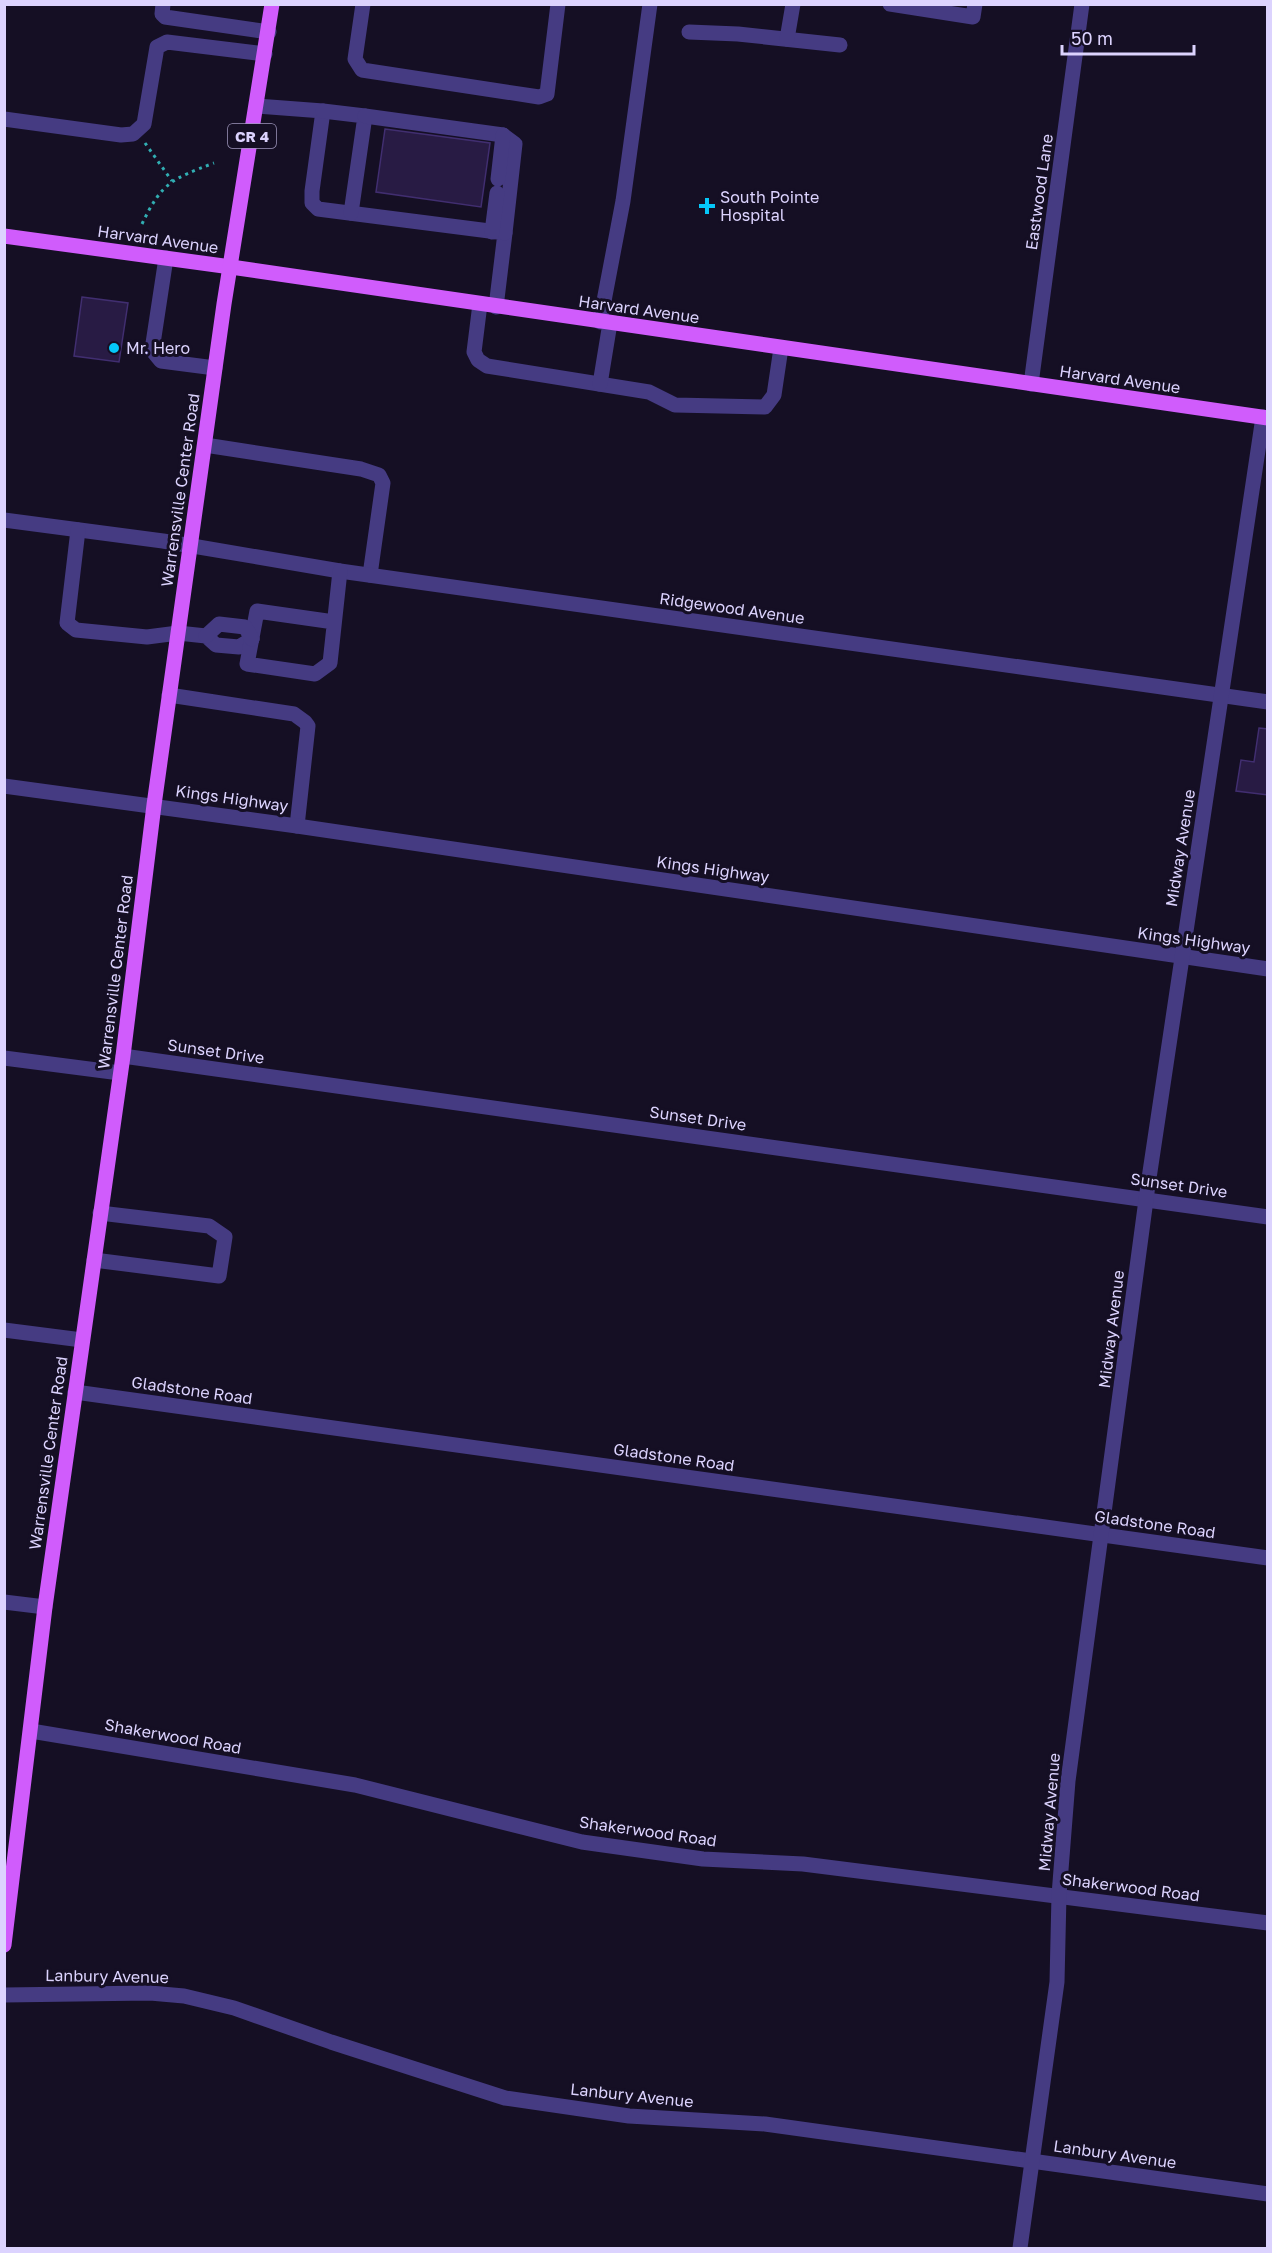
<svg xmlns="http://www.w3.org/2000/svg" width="1272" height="2253" font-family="'Golos Text',sans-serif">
<rect width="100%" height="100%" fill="#150f24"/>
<g fill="#281b44" stroke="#412e70" stroke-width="1.5">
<path d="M385,129L490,143L481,207L376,192Z"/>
<path d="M82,297L128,303L119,362L74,356Z"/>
<path d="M1259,728L1268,729V795L1236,791L1241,760L1254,762Z"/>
</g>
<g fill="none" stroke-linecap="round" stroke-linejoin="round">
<g stroke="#31aeb3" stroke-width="3" stroke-dasharray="3 4.5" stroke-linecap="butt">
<path d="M145,143L172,181"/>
<path d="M142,224C162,182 172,179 214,163"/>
</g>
<g stroke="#453b82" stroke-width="15">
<path d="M163,4L162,14L165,17L269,32"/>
<path d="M363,4L355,59L362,70L539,97L547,94L558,4"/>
<path d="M890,4L973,17L975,4"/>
<path d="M689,32L738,34L840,45"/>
<path d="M787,39L793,4"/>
<path d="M257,106L323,111L312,191V203L318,209L505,233L496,307"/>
<path d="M323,111L365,116L351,213"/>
<path d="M365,116L503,135L515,144L505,233"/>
<path d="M4,119L121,135L133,134L144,124L157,47L167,42L265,54"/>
<path d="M498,179L503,135"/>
<path d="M492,232L497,193"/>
<path d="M166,258L152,350L161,361L215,368"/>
<path d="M480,304L474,352L478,360L487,366L649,392L675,405L765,407L774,395L781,348"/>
<path d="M600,322L623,201L650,4"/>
<path d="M600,384L610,323"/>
<path d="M1031,384L1082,4"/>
<path d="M205,445L361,469L379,475L383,483L370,575"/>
<path d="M4,520L163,541L340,571L1268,702"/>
<path d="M78,530L67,623L76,630L147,637L178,633L206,636L216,645L239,647L252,639"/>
<path d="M334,622L257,611L247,664L315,674L330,663L340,571"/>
<path d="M206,636L219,624L245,627L252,639"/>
<path d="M169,695L294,714L305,722L308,726L297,826"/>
<path d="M4,786L297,826L1268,969"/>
<path d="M123,1056L1268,1217"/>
<path d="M4,1058L120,1073"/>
<path d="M94,1260L219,1276L225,1237L209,1226L100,1213"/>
<path d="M4,1330L82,1340"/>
<path d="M75,1392L1268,1558"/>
<path d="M4,1602L45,1607"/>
<path d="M31,1731L355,1785L582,1842L703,1859L803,1864L1268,1923"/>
<path d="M4,1995L150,1993L184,1996L234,2008L331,2042L505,2098L629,2116L765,2124L1268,2194"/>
<path d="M1020,2248L1057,1982L1059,1895L1068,1781L1148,1185L1263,417"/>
</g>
<g stroke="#d05cfc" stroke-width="15">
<path d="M4,236L231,267L1268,418"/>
<path d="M4,1945L45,1607L123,1056L154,805L224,304L272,4"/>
</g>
</g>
<g fill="#05c7f8" stroke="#150f24" stroke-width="2">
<path d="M704 197h6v6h6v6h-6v6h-6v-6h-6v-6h6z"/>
<circle cx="114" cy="348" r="6"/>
</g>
<g text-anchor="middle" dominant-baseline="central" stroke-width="6" stroke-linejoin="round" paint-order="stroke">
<rect fill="#150f24" stroke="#a098bd" stroke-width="1.5" x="228" y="124" width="48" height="24" rx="4.5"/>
<g font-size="15" font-weight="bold" fill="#dcd3fe">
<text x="252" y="136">CR 4</text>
</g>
<g font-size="16" fill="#dcd3fe" stroke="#150f24">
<text transform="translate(1039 192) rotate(-82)">Eastwood Lane</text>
<text transform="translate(158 239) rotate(8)">Harvard Avenue</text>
<text transform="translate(639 309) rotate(8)">Harvard Avenue</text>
<text transform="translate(1120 379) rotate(8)">Harvard Avenue</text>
<text transform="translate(180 490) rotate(-82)">Warrensville Center Road</text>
<text transform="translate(732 608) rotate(8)">Ridgewood Avenue</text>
<text transform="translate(232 798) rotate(8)">Kings Highway</text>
<text transform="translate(1180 848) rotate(-81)">Midway Avenue</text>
<text transform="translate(713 869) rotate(8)">Kings Highway</text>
<text transform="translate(1194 940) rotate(8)">Kings Highway</text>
<text transform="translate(115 972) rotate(-83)">Warrensville Center Road</text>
<text transform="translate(216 1051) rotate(8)">Sunset Drive</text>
<text transform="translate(698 1118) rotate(8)">Sunset Drive</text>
<text transform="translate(1179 1185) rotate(8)">Sunset Drive</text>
<text transform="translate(1111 1329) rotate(-83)">Midway Avenue</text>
<text transform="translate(192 1390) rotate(8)">Gladstone Road</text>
<text transform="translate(48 1453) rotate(-82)">Warrensville Center Road</text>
<text transform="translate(674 1457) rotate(8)">Gladstone Road</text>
<text transform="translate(1155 1524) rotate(8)">Gladstone Road</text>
<text transform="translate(173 1736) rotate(10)">Shakerwood Road</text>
<text transform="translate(1049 1812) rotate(-85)">Midway Avenue</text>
<text transform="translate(648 1831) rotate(8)">Shakerwood Road</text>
<text transform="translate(1131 1887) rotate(7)">Shakerwood Road</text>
<text transform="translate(107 1976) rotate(1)">Lanbury Avenue</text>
<text transform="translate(632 2095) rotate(6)">Lanbury Avenue</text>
<text transform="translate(1115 2154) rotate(8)">Lanbury Avenue</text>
</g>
<g font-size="16" fill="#dcd3fe" stroke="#150f24" text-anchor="start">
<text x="720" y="197">South Pointe<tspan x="720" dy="18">Hospital</tspan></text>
<text x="126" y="348">Mr. Hero</text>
</g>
</g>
<rect width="1272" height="2253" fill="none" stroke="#dcd3fe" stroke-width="12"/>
<path d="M1062 45v9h132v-9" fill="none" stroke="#dcd3fe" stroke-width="3"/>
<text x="1071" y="45" font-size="18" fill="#dcd3fe" stroke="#150f24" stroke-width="4.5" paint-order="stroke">50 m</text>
</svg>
